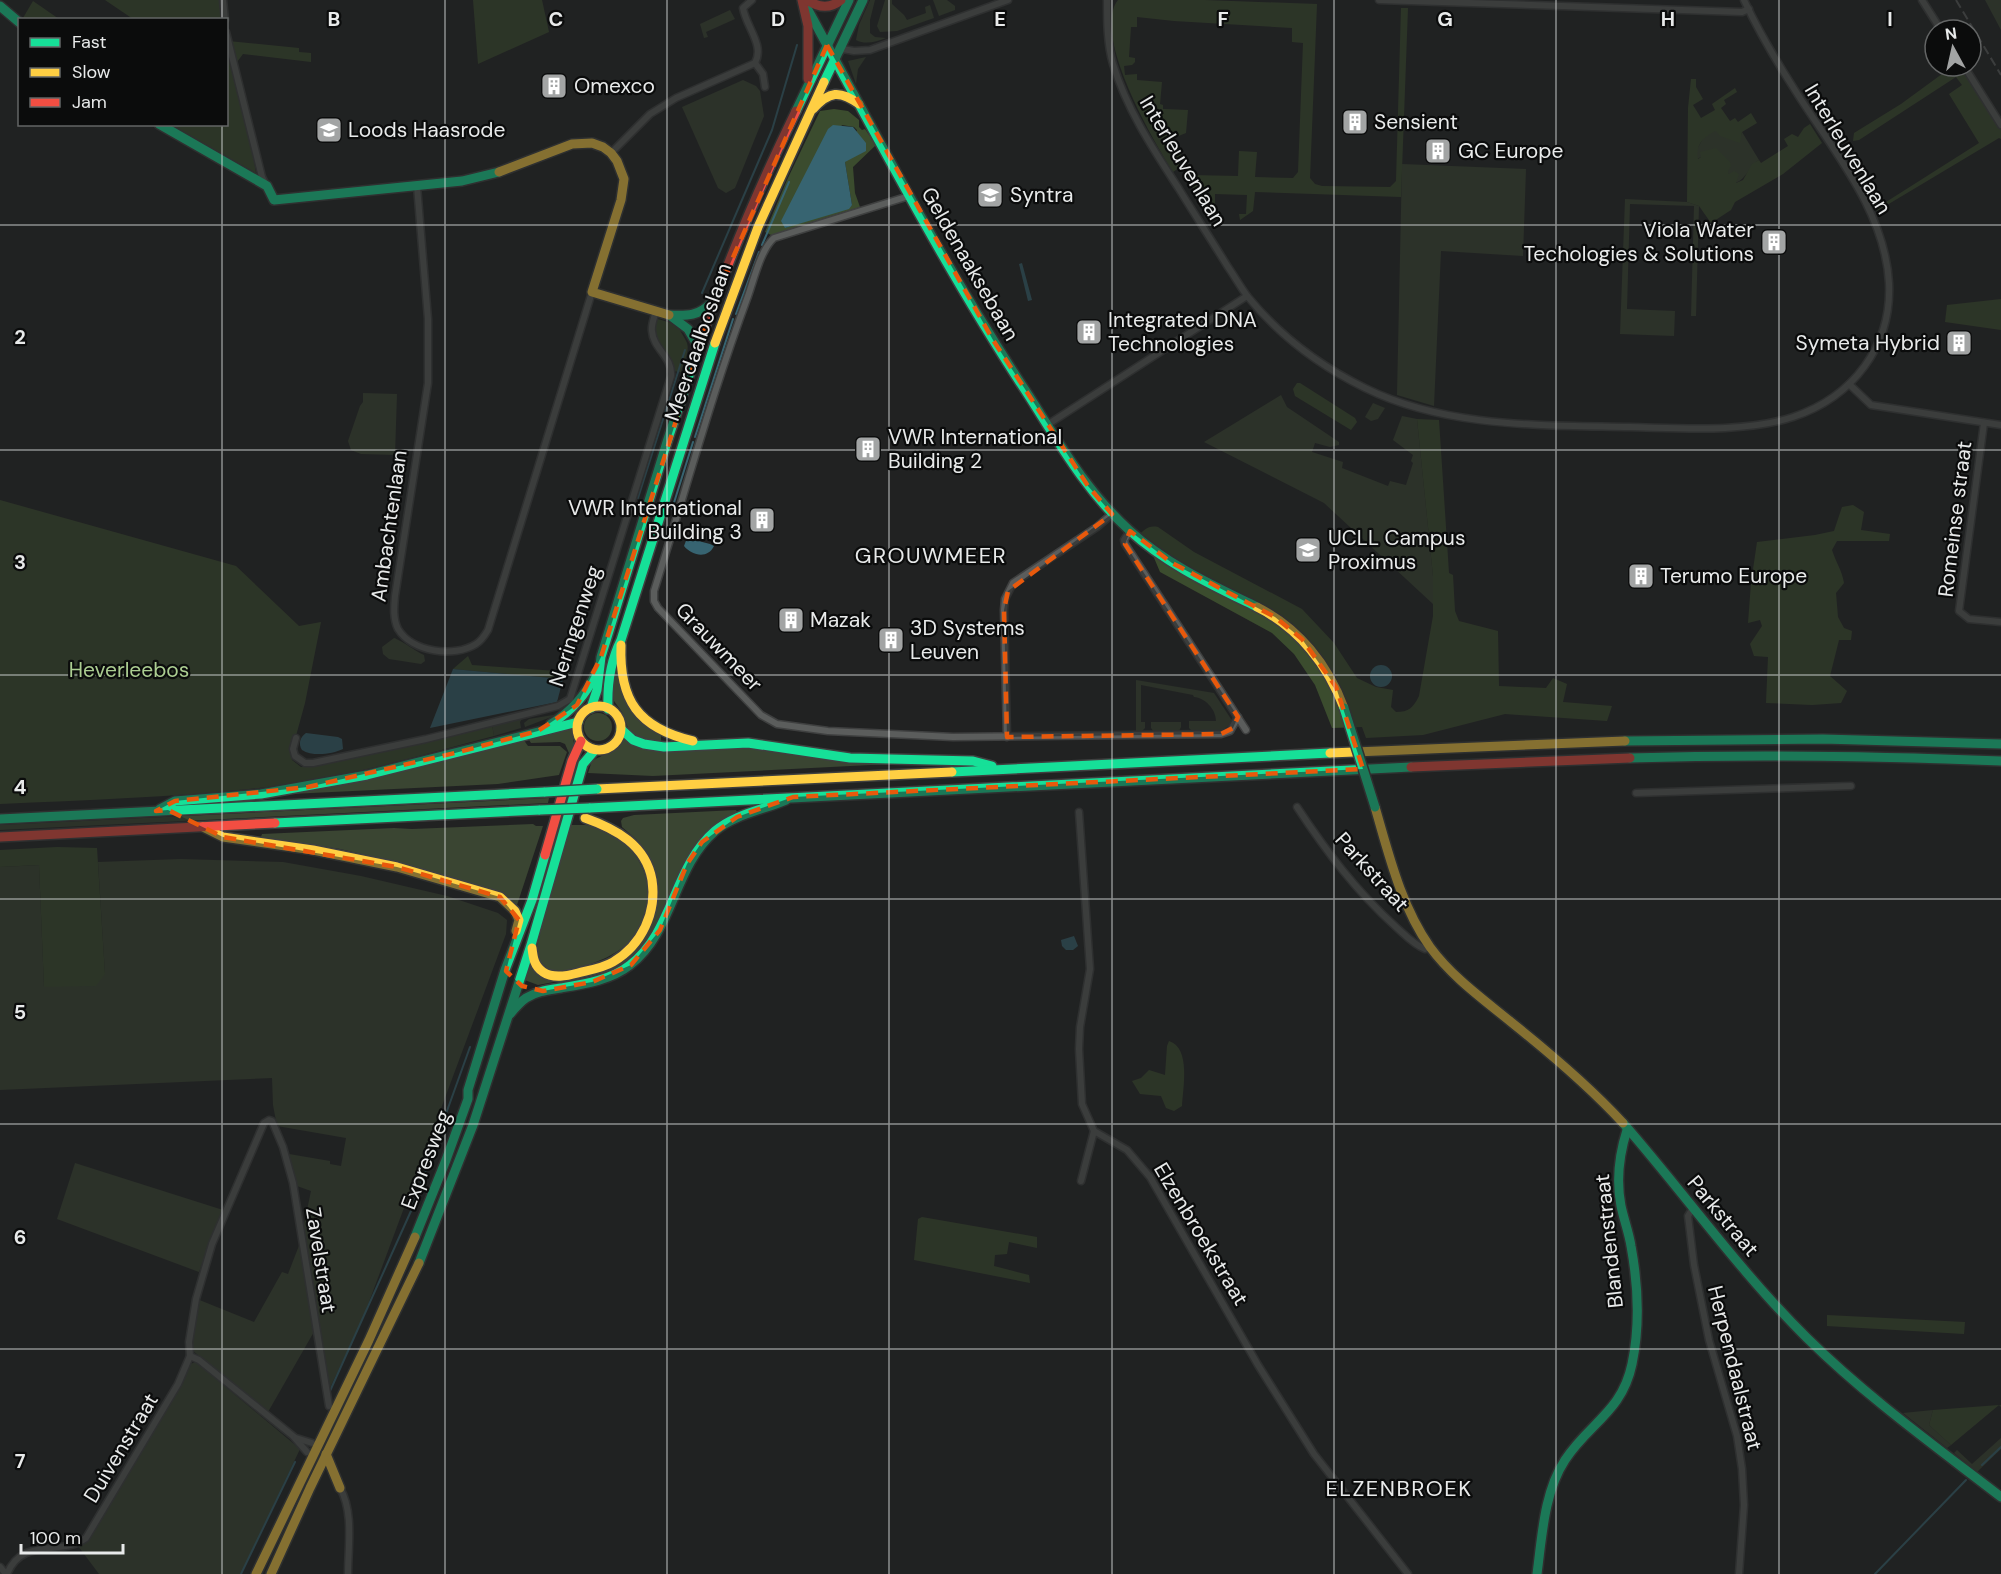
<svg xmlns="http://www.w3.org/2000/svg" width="2001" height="1574" font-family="'DM Sans',sans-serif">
<rect width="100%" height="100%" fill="#212222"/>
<g fill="#3a4532">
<path d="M870,0H875L870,20V33L875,37L886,38C876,42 865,45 856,40L859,25Z"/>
<path d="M885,0H892V4L904,15L907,20L926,13L925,7L930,5L934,18L897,31L880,32L877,26Z"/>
<path d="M933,0H947L955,6V10L939,16Z"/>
<path d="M1985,0H2001V30Z"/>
<path d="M730,10L735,19L706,32L708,37L704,38L700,24Z"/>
<path d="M866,57L858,69L856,84L848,61Z"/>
<path d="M743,80L756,86L760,91L764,116L735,188L726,193L718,188L682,107Z"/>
<path d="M1717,130L1739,142L1742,132L1759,160C1748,167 1747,179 1735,183L1727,171L1701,157L1697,159L1696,151L1705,135Z"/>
<path d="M1402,164L1526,169L1523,256L1441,251L1434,406L1397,395Z"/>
<path d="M1625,199L1687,202L1699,206L1696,316H1691L1694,206L1630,204L1627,309L1675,311L1674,336L1620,334Z"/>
<path d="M363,393L397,394L395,455L361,454L351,450L348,441L360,406L363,402Z"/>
<path d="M1281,395L1287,407L1339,442V445L1330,447L1315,443L1312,452L1343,462L1342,468L1388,486L1390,481L1406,485L1413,463L1411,461L1413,455L1393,440L1402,416L1417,419L1433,576V604L1324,503L1204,442Z"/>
<path d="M1373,403L1385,408L1378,419L1371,421L1365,417Z"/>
<path d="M394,638C399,639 417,652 424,655L425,661L421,664L389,659L383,654L382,647Z"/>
<path d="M615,673L661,735V742L641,740L628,728L622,712L614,701L612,684Z"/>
<path d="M1136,680L1214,693L1231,719L1230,725L1221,731H1192L1189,728V721H1216C1216,709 1205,698 1194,697L1193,695L1141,685V722H1145V728L1141,732H1136Z"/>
<circle cx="598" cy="727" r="14"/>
<path d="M559,714L525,727L524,723L529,719Z"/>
<path d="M523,717L520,722L521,728L494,736L492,725Z"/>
<path d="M1151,722H1181V727L1179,731L1154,732L1151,728Z"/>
<path d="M571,725L574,744L563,775L569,753L565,744L560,742L531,743L528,738Z"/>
<path d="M625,738L634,743L752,746L910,763L653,776L588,773L592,761C607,752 615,754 625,738Z"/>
<path d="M523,739L528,746H560L567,752L559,775L498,784L270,795Z"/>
<path d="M549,798L548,803L0,830V825Z"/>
<path d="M736,810L737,812L717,825L645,948L623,965L607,972L538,985L522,979L529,958L536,971L597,973L655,916L637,840L622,827L621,821L623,818L634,815Z"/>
<path d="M533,824L536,826H543L517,905L506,896L383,859L340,849L261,837L262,834L394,828L412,829Z"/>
<path d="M569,825C579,825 591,824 601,828C645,847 665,899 632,939C615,959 578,970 553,972C541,964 537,960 537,945Z"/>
<path d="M181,859L283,862L361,876L447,896L498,913L507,920L506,934L363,1318L329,1390L315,1330L268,1412L193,1351L191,1341L197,1299L254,1322L282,1272L288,1274L300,1243L311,1191L297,1186L289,1154L330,1161V1164L341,1166L346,1138L277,1126L273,1105L272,1078L0,1090V867L39,865L44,987L105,974L98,862Z"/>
<path d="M75,1163L223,1210L199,1272L57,1219Z"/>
<path d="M196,1362L300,1449L241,1574H99L78,1546C97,1538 115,1490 126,1473C148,1437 170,1402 190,1364Z"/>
<path d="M1933,1410L1929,1425L1951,1445L1947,1448L1903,1413Z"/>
<path d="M2001,1438V1449L1977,1472L1954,1453L1957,1450L1972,1464Z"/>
</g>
<g fill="#3b4c2e" fill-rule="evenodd">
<path d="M105,0H220L223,19H133Z"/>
<path d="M473,0H542L549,32L478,64Z"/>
<path d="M1118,0H1205L1317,4L1310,178L1315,184L1322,186L1390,187L1396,181L1401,8H1408L1401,197L1255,192L1253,211L1240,220L1239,214H1246L1247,195L1215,194V218H1212L1209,187L1197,192L1188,183L1187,179L1190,175L1238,176L1239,151L1257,152L1255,177L1293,178L1298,172L1303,43L1292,42V28L1174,21L1137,17V27H1131L1129,57L1135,58V62L1132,65L1124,66L1125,75L1137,74V80L1162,82L1160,104L1163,105V109L1188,110L1186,133L1171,139L1186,163L1173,172C1153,140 1091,34 1118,0Z"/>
<path d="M33,1L59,19H25L23,18Z"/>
<path d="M227,36L228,41L299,48V52L311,53V62L243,54L234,66L252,149L256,173L169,125L226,124Z"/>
<path d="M1959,66L1963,69L2001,129V139L1999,138L1877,211L1875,209L1979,143L1949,94L1962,85L1956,77L1859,140L1853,141L1854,133L1901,104L1942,74L1950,73Z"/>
<path d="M1691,79H1696V87L1703,99L1693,105L1701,118L1715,110L1712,104L1735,88L1737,92L1724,100L1726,104L1721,108L1730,121L1735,118L1738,122L1751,113L1757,123L1742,132L1740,143L1720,136L1716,131C1704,136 1695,145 1698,159L1701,157L1700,152L1716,148L1730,162L1731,166L1728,171L1729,174L1734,171L1739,174L1736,183L1743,180L1752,164L1759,160L1761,163L1788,146L1784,139L1792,134L1798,137L1804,128L1810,124L1822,143L1783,174L1735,202L1731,210L1711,223L1699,206L1687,202L1688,108Z"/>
<path d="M834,109L848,111L859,120V127L862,130L865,129L876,145L853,167L855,193L860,207L771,235L765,232L787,180L820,111ZM842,125L854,127L857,130L845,162L852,205L785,228Z"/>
<path d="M2001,299V330L1945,322L1947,305Z"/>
<path d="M658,319L678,325C680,332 684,336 687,343C690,351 683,364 681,372L672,371L658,346L651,329Z"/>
<path d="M1297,383H1300L1355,418L1357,422L1351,430L1295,396L1293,389Z"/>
<path d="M1417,419L1439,420L1449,573L1453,575L1455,611L1459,621L1498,631L1499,686L1546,688L1553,678L1567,684L1563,702L1612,706L1607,721L1505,714L1423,735L1366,738L1362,727L1332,728L1315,685L1294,654L1272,633L1160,572L1149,546L1137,537C1144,530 1148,525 1158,527L1194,552L1302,609L1334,643L1357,678L1376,687L1393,690L1391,707L1396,712C1409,712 1413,708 1419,696L1433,616V576Z"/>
<path d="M0,500L236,566L299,626L321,622L305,703L291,754L292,760L301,767H309L424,742L492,725L494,736C422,755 350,776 277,786C185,797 92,800 0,804Z"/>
<path d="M1853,505L1864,512L1861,530L1890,534L1889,541H1837L1832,550C1836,563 1842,570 1844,583L1836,593L1838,617L1844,628L1852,631L1851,640H1839L1830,676L1847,691L1841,703L1812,705L1766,703L1768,657L1754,656L1750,644L1762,626L1760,620L1748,623L1751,583L1757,542L1815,535L1834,531L1842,507Z"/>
<path d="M468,656L472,665L570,672L563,679L453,669Z"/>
<path d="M57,847L97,848L105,974L96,986L44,987L39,865L0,867V850Z"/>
<path d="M1169,1041C1191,1048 1183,1088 1182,1106L1174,1111L1166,1108L1161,1096L1140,1094L1132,1081L1141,1078L1149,1070L1165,1075L1167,1046Z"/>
<path d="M922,1217L1037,1237V1248L1009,1242L1007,1254L995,1255L994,1266L1029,1275L1030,1283L914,1260L918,1219Z"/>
<path d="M1827,1315L1965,1322L1964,1334L1827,1326Z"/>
<path d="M1999,1405H2001V1407L1999,1405L1951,1445L1929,1425L1933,1410Z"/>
</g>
<g fill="#376471">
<path d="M833,125L853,127L866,143V151L845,162L852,205L849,209L785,228L781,221L828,129Z"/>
<path d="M1022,263L1032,300L1028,301L1019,264Z"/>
<path d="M687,538L710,544L714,546C708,559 692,556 684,546Z"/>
<circle cx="1381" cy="676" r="11"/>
<path d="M453,669L563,679L557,702L430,728Z"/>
<path d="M306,733L338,737L342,739L343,749C332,754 313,757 302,750C298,744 300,737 306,733Z"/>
<path d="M1074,936L1078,946L1073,950H1066L1062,946L1061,940Z"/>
</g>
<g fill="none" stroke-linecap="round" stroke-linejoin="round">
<g stroke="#376471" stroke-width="2">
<path d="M762,245L789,182"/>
<path d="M702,293L772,130L797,45"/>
<path d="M736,314L759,252"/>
<path d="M695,437L733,319"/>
<path d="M638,498L685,350"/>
<path d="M672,509L693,442"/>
<path d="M330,1391L411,1211L470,1047"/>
<path d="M1982,1465L2001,1447"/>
<path d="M241,1574L295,1462"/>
<path d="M1875,1574L1966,1480"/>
</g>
<defs>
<g id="street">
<path d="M223,0L225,20"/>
<path d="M1107,0C1107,20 1107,44 1113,64C1127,110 1153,149 1179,189C1195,215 1212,241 1228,267C1235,277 1241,288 1248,297C1280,336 1320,366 1365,388C1446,428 1542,425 1630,427C1681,428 1745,433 1793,417C1853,397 1892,346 1889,283C1885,209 1830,147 1793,87C1775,59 1758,30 1744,0"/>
<path d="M1379,0L1742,12L1749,9"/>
<path d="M1922,0L1941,30"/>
<path d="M226,32L262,177L266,185"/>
<path d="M839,53L843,49L854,51L870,50L1008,0"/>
<path d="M755,63L763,74L765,87"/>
<path d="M1964,66L2001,125"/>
<path d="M611,153L650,114L676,98L755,63C765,45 746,27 743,8L752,0"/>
<path d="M417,186L428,319V383L395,596C394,607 393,619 398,629C412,652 454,658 476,644C481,641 485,635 488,630L592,292"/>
<path d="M909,196L774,238C761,249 754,279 748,296C712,393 685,493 654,591V601L658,608L761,715L777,724L828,731L953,737L1221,734L1230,731L1238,717"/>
<path d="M1849,384L1871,405L2001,425"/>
<path d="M1984,423L1959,611L1969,619L2001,622"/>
<path d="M1047,425L1247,296"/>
<path d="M1130,531L1124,540L1125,544L1246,730"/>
<path d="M1007,737L1004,610L1005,599L1013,583L1097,527L1112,514"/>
<path d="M296,738L293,749L295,756L305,763H313L426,739L558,706L570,699L671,376C673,357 653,349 652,331C651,325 654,318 656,311"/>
<path d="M1636,793L1851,786"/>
<path d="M1297,807C1326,851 1356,891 1396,927C1405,935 1414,945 1425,949L1430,947"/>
<path d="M1079,812L1090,969L1080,1027L1079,1049L1082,1104L1094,1131L1127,1150L1150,1177L1258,1365L1314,1454L1408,1574"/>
<path d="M1081,1181L1094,1131"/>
<path d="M1693,1208L1688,1216L1694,1265L1709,1340L1737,1436L1742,1469L1744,1505L1739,1574"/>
<path d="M190,1356L199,1360L293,1436L307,1452"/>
<path d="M296,1438L312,1443"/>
<path d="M340,1488C354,1512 348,1547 348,1574"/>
<path d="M0,1567L6,1574"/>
<path d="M7,1574C23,1536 60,1557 86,1538L178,1384L190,1356L189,1342L196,1299L212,1244L264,1123L269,1120L272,1121L283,1147L293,1183L329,1406"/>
</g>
<g id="fast">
<path d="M0,6L20,23"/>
<path d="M808,10C879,140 947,272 1029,396C1059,443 1087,492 1129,530C1166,564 1212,585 1257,607"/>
<path d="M824,82L863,0"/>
<path d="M796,111L849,0"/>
<path d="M159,124L267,186L274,200L462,181L499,172"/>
<path d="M669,315C688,316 699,316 712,302"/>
<path d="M672,317L688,329L698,346"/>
<path d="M591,708L597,690L601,657L667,442L701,339"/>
<path d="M608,709C607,684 610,662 621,640L715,343"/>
<path d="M551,724C572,711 586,695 596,673"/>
<path d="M621,729L633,740L644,744L664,747L748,743L850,758L973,761L992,766"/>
<path d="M1625,741L1823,739L2001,744"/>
<path d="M1630,758C1754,754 1877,756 2001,761"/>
<path d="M952,772L1330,753"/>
<path d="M589,808L1411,767"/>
<path d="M160,809L175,801L261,794L367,775L578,722"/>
<path d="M0,819L545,792"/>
<path d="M275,823L540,810"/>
<path d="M510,1014C515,1008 520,1002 526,998C537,991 549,990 561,988C585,984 611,980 630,965C674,931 673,867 715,831C735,814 763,810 786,800"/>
<path d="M1623,1123C1685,1194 1740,1272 1807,1338C1867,1397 1935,1446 2001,1497"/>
<path d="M415,1237L446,1160L468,1099V1090L505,970L532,900L545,855"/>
<path d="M419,1263L473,1125L531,945L583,764L595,750"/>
<path d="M1537,1574C1542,1537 1544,1492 1565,1460C1589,1423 1622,1412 1632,1364C1640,1326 1638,1284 1631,1246C1629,1233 1624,1220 1621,1206C1616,1180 1619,1155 1627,1130"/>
</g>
<g id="slow">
<path d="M813,109C829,91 840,90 859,104"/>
<path d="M499,172L572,144L592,143L603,147L611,153L617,161L624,179L621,200L592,292L669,315"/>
<path d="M715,343L758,227L824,82"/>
<path d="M1257,607C1299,628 1328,665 1344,708"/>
<path d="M621,645C619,700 638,728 693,741"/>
<circle cx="599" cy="728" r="22"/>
<path d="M1330,753L1625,741"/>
<path d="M597,789L952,772"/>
<path d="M1375,807C1389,855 1401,906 1430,947C1452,977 1483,999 1511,1022C1551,1054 1589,1086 1623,1123"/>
<path d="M203,827L223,837L313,850L397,867L500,897L515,911L519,920L516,931"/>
<path d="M532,948C533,957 534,966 543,972C553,979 567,976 578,973C590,970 603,968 613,962C642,945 657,912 652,880C646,845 616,829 585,818"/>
<path d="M326,1454L340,1488"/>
<path d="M256,1574L369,1340L415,1237"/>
<path d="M271,1574L310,1488L419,1263"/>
</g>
<g id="jam">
<path d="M802,0L808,26V79"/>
<path d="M807,0C819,8 830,9 841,0"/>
<path d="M701,339C727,261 760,185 796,111"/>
<path d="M1411,767L1630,758"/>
<path d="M0,837L275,823"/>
<path d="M545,855L572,761L581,741"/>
</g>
</defs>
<use href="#street" stroke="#3f4040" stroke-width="9"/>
<use href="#fast" stroke="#3f4040" stroke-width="12"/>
<use href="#slow" stroke="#3f4040" stroke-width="12"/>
<use href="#jam" stroke="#3f4040" stroke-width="12"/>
<use href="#street" stroke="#5b5d5c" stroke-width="6"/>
<use href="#fast" stroke="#16e098" stroke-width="9"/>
<use href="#slow" stroke="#ffcf43" stroke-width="9"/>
<use href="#jam" stroke="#f24e42" stroke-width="9"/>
<path stroke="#5c5e5e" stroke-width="2" stroke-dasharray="9 4.5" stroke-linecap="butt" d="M1956,0L2001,75"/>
<defs>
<g id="fast-bridge">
<path d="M1344,708L1375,807"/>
<path d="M545,792L597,789"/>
<path d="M540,810L589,808"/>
</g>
</defs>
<use href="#fast-bridge" stroke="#3f4040" stroke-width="12" stroke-linecap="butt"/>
<use href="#fast-bridge" stroke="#16e098" stroke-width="9"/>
</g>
<path d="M0 0H2001V1574H0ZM827,45L993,340L1088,486L1112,514L1008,591L1004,610L1007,737L1221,734L1233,728L1238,717L1125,544L1130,531L1172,563L1275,617L1302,639L1336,687L1363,769L793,797L737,817L702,842L687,864L660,930L631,965L592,982L543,991L522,986L506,971L519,920L500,897L397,867L223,837L168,810L156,811L175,801L308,787L455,753L538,731L577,705L601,657L715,298Z" fill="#212222" fill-opacity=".55" fill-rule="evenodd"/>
<path fill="none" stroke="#e8590c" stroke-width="4.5" stroke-dasharray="12 8" stroke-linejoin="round" d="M827,45L993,340L1088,486L1112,514L1008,591L1004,610L1007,737L1221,734L1233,728L1238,717L1125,544L1130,531L1172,563L1275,617L1302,639L1336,687L1363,769L793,797L737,817L702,842L687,864L660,930L631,965L592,982L543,991L522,986L506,971L519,920L500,897L397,867L223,837L168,810L156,811L175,801L308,787L455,753L538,731L577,705L601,657L715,298Z"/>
<path fill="none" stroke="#e8eaea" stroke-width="1.5" stroke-opacity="0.55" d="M222,0V20M445,0V1574M667,0V1574M889,0V1574M1112,0V1574M1334,0V1574M1556,0V1574M1779,0V1574M222,124V1574M0,225H2001M0,450H2001M0,675H2001M0,899H2001M0,1124H2001M0,1349H2001"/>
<defs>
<symbol id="building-square" viewBox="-11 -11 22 22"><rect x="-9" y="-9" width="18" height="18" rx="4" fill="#a2a4a4" stroke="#0b0c0c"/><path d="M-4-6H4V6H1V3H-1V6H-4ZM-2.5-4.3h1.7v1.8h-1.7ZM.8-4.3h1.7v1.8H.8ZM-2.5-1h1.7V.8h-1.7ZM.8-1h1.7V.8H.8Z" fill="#fff"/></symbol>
<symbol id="university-square" viewBox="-11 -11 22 22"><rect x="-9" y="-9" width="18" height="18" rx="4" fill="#a2a4a4" stroke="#0b0c0c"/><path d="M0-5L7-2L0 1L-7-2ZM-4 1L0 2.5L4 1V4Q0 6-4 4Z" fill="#fff"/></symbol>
<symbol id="school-square" viewBox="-11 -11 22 22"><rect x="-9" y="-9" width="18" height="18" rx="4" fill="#a2a4a4" stroke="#0b0c0c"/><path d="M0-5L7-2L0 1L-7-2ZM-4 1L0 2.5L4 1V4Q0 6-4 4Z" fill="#fff"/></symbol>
</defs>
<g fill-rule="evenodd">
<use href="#building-square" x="539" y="71" width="30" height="30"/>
<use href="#building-square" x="1340" y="107" width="30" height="30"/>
<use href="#university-square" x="314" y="115" width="30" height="30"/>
<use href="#building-square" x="1423" y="136" width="30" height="30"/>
<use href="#school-square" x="975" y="180" width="30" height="30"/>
<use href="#building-square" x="1759" y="227" width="30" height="30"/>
<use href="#building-square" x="1074" y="317" width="30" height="30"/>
<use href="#building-square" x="1944" y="328" width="30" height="30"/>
<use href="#building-square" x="853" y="434" width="30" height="30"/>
<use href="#building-square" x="747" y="505" width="30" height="30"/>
<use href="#university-square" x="1293" y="535" width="30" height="30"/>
<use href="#building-square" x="1626" y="561" width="30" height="30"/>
<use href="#building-square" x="776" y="605" width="30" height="30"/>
<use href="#building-square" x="876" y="625" width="30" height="30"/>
</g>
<g text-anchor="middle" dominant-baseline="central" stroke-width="4.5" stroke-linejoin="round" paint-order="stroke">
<g font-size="21" fill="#e8eaea" stroke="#0b0c0c" text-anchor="start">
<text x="574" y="86">Omexco</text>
<text x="1374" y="122">Sensient</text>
<text x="348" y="130">Loods Haasrode</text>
<text x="1458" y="151">GC Europe</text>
<text x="1010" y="195">Syntra</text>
<text x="1754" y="230" text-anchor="end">Viola Water<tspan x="1754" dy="24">Techologies &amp; Solutions</tspan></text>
<text x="1108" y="320">Integrated DNA<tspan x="1108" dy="24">Technologies</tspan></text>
<text x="1940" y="343" text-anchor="end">Symeta Hybrid</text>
<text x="888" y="437">VWR International<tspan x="888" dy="24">Building 2</tspan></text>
<text x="742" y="508" text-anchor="end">VWR International<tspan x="742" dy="24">Building 3</tspan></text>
<text x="1328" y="538">UCLL Campus<tspan x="1328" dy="24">Proximus</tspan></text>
<text x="1660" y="576">Terumo Europe</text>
<text x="810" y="620">Mazak</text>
<text x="910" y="628">3D Systems<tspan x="910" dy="24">Leuven</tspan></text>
</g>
<g font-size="21" fill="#e8eaea" stroke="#0b0c0c">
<text transform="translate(1848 149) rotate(59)">Interleuvenlaan</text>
<text transform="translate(1183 161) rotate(59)">Interleuvenlaan</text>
<text transform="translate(970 264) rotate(60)">Geldenaaksebaan</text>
<text transform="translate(698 342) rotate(-71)">Meerdaalboslaan</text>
<text transform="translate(1955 519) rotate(-83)">Romeinse straat</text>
<text transform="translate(389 526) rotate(-82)">Ambachtenlaan</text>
<text transform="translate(575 626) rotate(-72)">Neringenweg</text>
<text transform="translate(719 647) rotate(46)">Grauwmeer</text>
<text transform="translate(1372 872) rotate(48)">Parkstraat</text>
<text transform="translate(426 1160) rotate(-69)">Expresweg</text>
<text transform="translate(1723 1216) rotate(50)">Parkstraat</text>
<text transform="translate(1201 1234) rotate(59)">Elzenbroekstraat</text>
<text transform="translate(1609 1241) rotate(-96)">Blandenstraat</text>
<text transform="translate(321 1260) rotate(81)">Zavelstraat</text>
<text transform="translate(1735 1368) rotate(76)">Herpendaalstraat</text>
<text transform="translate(121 1448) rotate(-59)">Duivenstraat</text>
</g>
<g font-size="21" fill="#abcd91" stroke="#0b0c0c">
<text x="129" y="670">Heverleebos</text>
</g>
<g font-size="22" letter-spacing="1.5" fill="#e8eaea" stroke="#0b0c0c">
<text x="931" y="555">GROUWMEER</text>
<text x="1399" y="1488">ELZENBROEK</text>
</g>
</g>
<g font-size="20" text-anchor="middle" font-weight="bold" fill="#e8eaea" stroke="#0b0c0c" stroke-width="4.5" stroke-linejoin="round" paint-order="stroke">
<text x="334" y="26">B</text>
<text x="556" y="26">C</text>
<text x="778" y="26">D</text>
<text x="1000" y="26">E</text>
<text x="1223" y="26">F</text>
<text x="1445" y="26">G</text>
<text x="1668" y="26">H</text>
<text x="1890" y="26">I</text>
<text x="20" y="344">2</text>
<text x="20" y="569">3</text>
<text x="20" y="794">4</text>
<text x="20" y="1019">5</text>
<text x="20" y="1244">6</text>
<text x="20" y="1468">7</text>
</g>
<rect x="18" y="18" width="210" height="108" fill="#0b0c0c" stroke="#636565" stroke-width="1.5"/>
<rect x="30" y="38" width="30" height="9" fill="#16e098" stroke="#636565" stroke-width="1.5"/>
<text x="72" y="48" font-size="18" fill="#e8eaea">Fast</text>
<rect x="30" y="68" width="30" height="9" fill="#ffcf43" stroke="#636565" stroke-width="1.5"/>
<text x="72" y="78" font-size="18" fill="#e8eaea">Slow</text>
<rect x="30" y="98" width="30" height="9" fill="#f24e42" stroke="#636565" stroke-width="1.5"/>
<text x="72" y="108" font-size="18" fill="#e8eaea">Jam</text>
<g transform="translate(1953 48) rotate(352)"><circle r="28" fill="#0b0c0c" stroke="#636565" stroke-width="1.5"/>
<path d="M0-4.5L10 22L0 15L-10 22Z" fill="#a2a4a4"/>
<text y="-9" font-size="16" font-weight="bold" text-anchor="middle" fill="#e8eaea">N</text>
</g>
<path d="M21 1544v9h102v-9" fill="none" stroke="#e8eaea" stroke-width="3"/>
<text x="30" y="1544" font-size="18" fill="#e8eaea" stroke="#0b0c0c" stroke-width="4.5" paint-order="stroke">100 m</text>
</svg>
